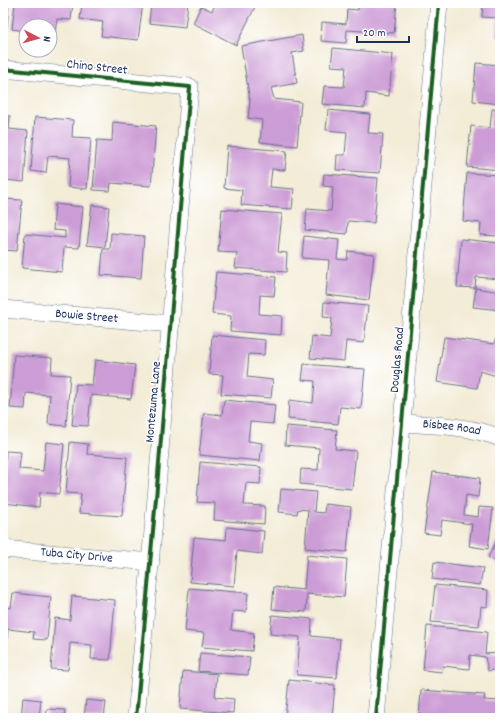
<svg xmlns="http://www.w3.org/2000/svg" width="503" height="721" font-family="Dekko,sans-serif">
<rect width="100%" height="100%" fill="#fff"/>
<filter id="ink" filterUnits="userSpaceOnUse"><feTurbulence type="fractalNoise" baseFrequency=".025" numOctaves="2"/><feDisplacementMap in="SourceGraphic" scale="8" xChannelSelector="R" yChannelSelector="G"/><feConvolveMatrix kernelMatrix="1 2 1 2 8 2 1 2 1" color-interpolation-filters="sRGB"/></filter>
<filter id="wash" filterUnits="userSpaceOnUse"><feTurbulence type="fractalNoise" baseFrequency=".012" numOctaves="4" result="noise"/><feDisplacementMap in="SourceGraphic" scale="16" xChannelSelector="R" yChannelSelector="G"/><feGaussianBlur stdDeviation="0.9" result="paint"/><feColorMatrix in="noise" values="0 0 0 0 0 0 0 0 0 0 0 0 0 0 0 0 0 1.4 0 .05"/><feComposite in="paint" operator="in"/></filter>
<g filter="url(#wash)">
<rect width="100%" height="100%" fill="#f3ecd7"/>
<g id="blocks">
<g fill="#cc9cd6">
<path d="M3,3H9L7,27L3,26Z"/>
<path d="M15,3H73L71,20L57,19L55,33H50V26H26V31L12,29Z"/>
<path d="M82,3H143L138,40L101,36L103,22L80,19Z"/>
<path d="M151,3H188L185,27L149,23Z"/>
<path d="M216,3H257L236,45L193,23L201,6L212,11Z"/>
<path d="M358,3H397L394,33L347,30L346,43L321,41L322,22L346,24L347,9L358,10Z"/>
<path d="M483,3H500V37H496L498,18L482,17Z"/>
<path d="M302,35L304,51L292,53L297,83L271,88L274,99L301,102L297,146L260,142L262,120L248,118L250,101L241,46Z"/>
<path d="M333,48L393,54L389,96L366,93L365,108L322,104L324,86L344,87L346,67L331,66Z"/>
<path d="M476,63L500,65V104L473,101Z"/>
<path d="M492,109L500,110V170L467,167L471,126L490,128Z"/>
<path d="M328,110L370,114L368,133L383,134L380,173L336,170L337,155H345L347,132L326,130Z"/>
<path d="M3,115L10,116L9,129L28,131L24,182L5,180L7,159H3Z"/>
<path d="M35,117L73,120L72,137L91,138L87,189L68,187L70,158L48,156L46,173L31,171Z"/>
<path d="M113,122L156,126L151,186L111,183L110,191L93,190L97,140L112,141Z"/>
<path d="M227,146L287,151L285,170L272,169L270,187L294,189L292,209L241,205L242,190L224,188Z"/>
<path d="M467,173L500,175V236L480,235L481,223L463,221Z"/>
<path d="M324,174L378,178L374,223L348,221L347,234L305,230L307,209L331,211L333,187L323,186Z"/>
<path d="M3,199L22,200L17,251L3,250Z"/>
<path d="M55,204L83,207L79,248L64,247L62,272L22,268L25,234L65,238V231L53,230Z"/>
<path d="M92,205L109,207L105,247L87,245Z"/>
<path d="M222,209L282,214L278,252L287,253L286,272L235,268L237,253L218,252Z"/>
<path d="M111,233L144,236L141,278L101,275L103,249H110Z"/>
<path d="M304,236L339,240L337,259L347,260L348,251L374,254L369,300L326,295L329,260L302,258Z"/>
<path d="M461,239L500,243V279L476,277L475,288L457,287Z"/>
<path d="M216,272L276,277L274,296L260,295L259,314L282,316L281,335L230,331L231,316L212,314Z"/>
<path d="M476,288L500,292V310L473,307Z"/>
<path d="M324,302L368,306L364,343L346,341L344,361L310,358L312,336L330,338L332,318L323,317Z"/>
<path d="M500,328V377L480,371L477,388L437,382L444,337L494,344Z"/>
<path d="M212,335L265,340L264,355L249,354L247,377L273,380L271,398L221,394L223,375L209,374Z"/>
<path d="M14,355L52,358L51,374L70,375L66,426L48,424L50,395L26,393L25,409L10,408Z"/>
<path d="M95,360L135,365L131,399L91,395L88,426L72,425L76,384L92,385Z"/>
<path d="M304,364L365,369L361,409L340,407L338,424L288,419L289,400L313,403L315,381L302,380Z"/>
<path d="M224,400L275,405L273,424L250,422L248,441L262,443L260,461L199,455L204,413L222,415Z"/>
<path d="M286,426L337,430L335,449L356,451L352,489L300,484L301,469L318,470L319,448L285,445Z"/>
<path d="M46,442L64,444L59,494L40,492L39,507L3,503V485L6,451L21,452L19,469L43,471Z"/>
<path d="M70,442L88,444L87,454L127,457L122,516L79,513L81,494L66,493Z"/>
<path d="M200,462L261,467L260,484L246,483L244,505L265,506L264,524L214,520L215,503L197,502Z"/>
<path d="M433,472L480,478L478,497L466,495L464,515L478,517L479,507L493,508L488,549L469,546L472,524L442,520L440,535L424,533Z"/>
<path d="M281,489L316,492L314,512L324,513L325,504L351,507L347,552L305,548L308,510L298,509L297,514L279,512Z"/>
<path d="M227,527L264,531L262,554L237,551L234,586L190,582L194,537L226,540Z"/>
<path d="M500,535V564L488,557Z"/>
<path d="M307,555L347,559L344,597L307,594L306,612L272,609L274,587L304,590Z"/>
<path d="M434,562L483,568L480,585L432,579Z"/>
<path d="M435,585L488,590L487,607L481,606L479,626L431,622Z"/>
<path d="M189,588L248,593L246,612L233,611L231,630L254,633L252,651L202,647L204,633L185,631Z"/>
<path d="M13,593L51,597L47,640L33,639L34,632L8,629L6,650L3,649V607L11,608Z"/>
<path d="M72,596L115,600L110,660L91,659L92,645L70,643L68,670L51,669L55,618L70,620Z"/>
<path d="M272,615L312,619L311,636L340,639L337,678L297,675L300,637L270,634Z"/>
<path d="M427,626L487,632L485,654L500,653V669L488,671L485,657L470,655L469,669L443,666L442,672L423,670Z"/>
<path d="M200,653L250,657L248,675L198,671Z"/>
<path d="M183,671L217,674L215,697L234,699L233,713L180,709Z"/>
<path d="M289,680L335,685L332,718H285Z"/>
<path d="M421,690L485,695L484,700L500,701V718H419Z"/>
<path d="M23,698L41,700L39,718H21Z"/>
<path d="M86,700L106,702L104,718H84Z"/>
<path d="M47,709L65,710L64,718H46Z"/>
</g>
</g>
</g>
<g filter="url(#ink)">
<use href="#blocks" fill-opacity="0" stroke="#677188" stroke-width="1"/>
<g fill="none" stroke-linecap="round" stroke-linejoin="round">
<defs>
<g id="street">
<path d="M3,69L190,87L157,487L136,718"/>
<path id="s1" d="M3,309L171,324"/>
<path id="s2" d="M402,423C434,425 471,426 500,438"/>
<path id="s3" d="M3,549L151,562"/>
<path d="M376,718L439,3"/>
</g>
</defs>
<use href="#street" stroke="#677188" stroke-width="18"/>
<use href="#street" stroke="#fff" stroke-width="17"/>
<defs>
<g id="cycleway">
<path d="M3,69L190,87L157,487L136,718"/>
<path d="M376,718L439,3"/>
</g>
</defs>
<use href="#cycleway" stroke="#fff" stroke-width="6"/>
<use href="#cycleway" stroke="#1b5e20" stroke-width="4"/>
</g>
</g>
<g text-anchor="middle" dominant-baseline="central" stroke-width="3" stroke-linejoin="round" paint-order="stroke">
<g font-size="13" fill="#1b2f5e" stroke="#fff">
<text transform="translate(97 68) rotate(6)">Chino Street</text>
<text stroke="none"><textPath href="#s1" startOffset="84">Bowie Street</textPath></text>
<text transform="translate(398 360) rotate(-85)">Douglas Road</text>
<text transform="translate(154 402) rotate(-85)">Montezuma Lane</text>
<text stroke="none"><textPath href="#s2" startOffset="50">Bisbee Road</textPath></text>
<text stroke="none"><textPath href="#s3" startOffset="74">Tuba City Drive</textPath></text>
</g>
</g>
<rect width="503" height="721" fill="none" stroke="#fff" stroke-width="16"/>
<g transform="translate(38 38) rotate(96)"><circle r="19" fill="#ffffff" stroke="#a4acbf"/>
<path d="M0-3L7 15L0 10L-7 15Z" fill="#d1495b"/>
<text y="-6" font-size="11" font-weight="bold" text-anchor="middle" fill="#1b2f5e">N</text>
</g>
<path d="M357 36v6h52v-6" fill="none" stroke="#1b2f5e" stroke-width="2"/>
<text x="363" y="36" font-size="12" fill="#1b2f5e" stroke="#ffffff" stroke-width="3" paint-order="stroke">20 m</text>
</svg>
